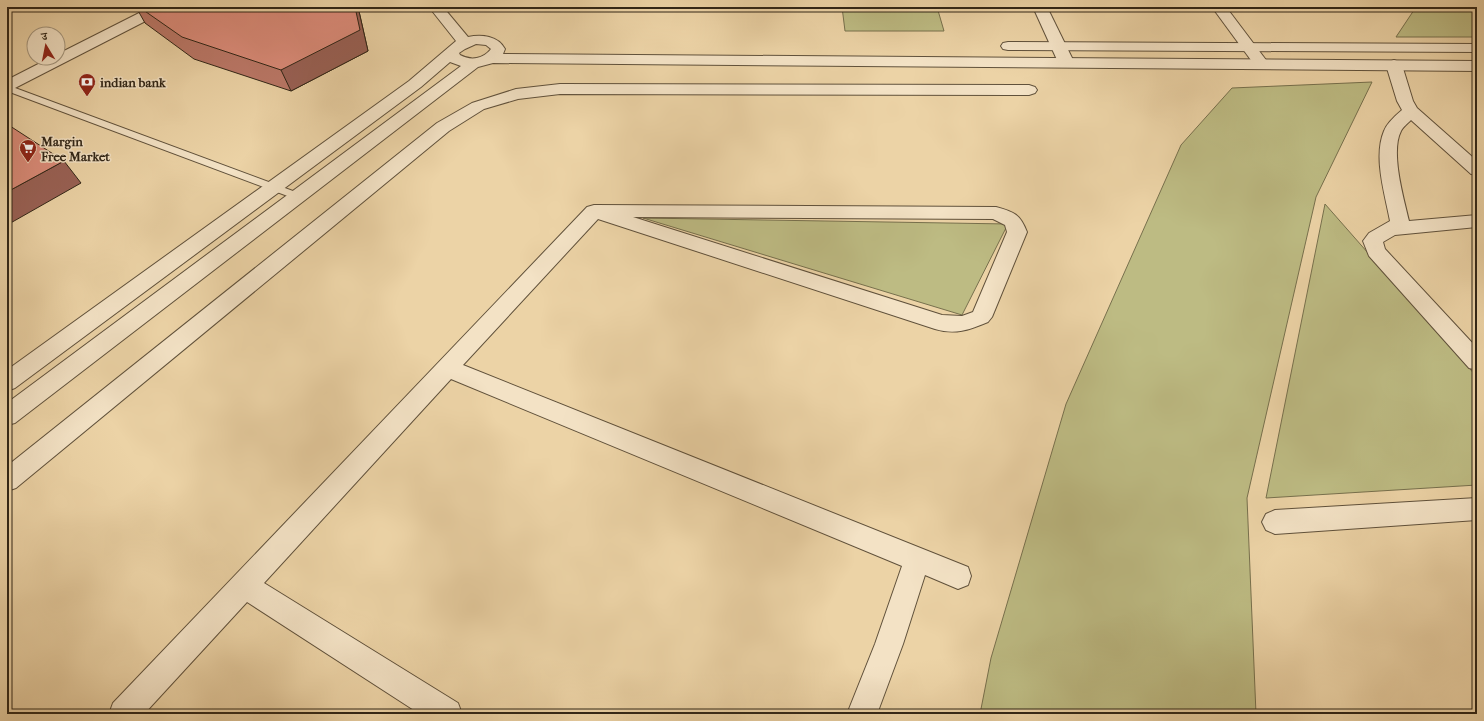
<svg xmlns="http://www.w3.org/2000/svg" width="1484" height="721" font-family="'IM FELL French Canon','Noto Serif Devanagari',serif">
<rect width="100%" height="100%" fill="#ecd3a6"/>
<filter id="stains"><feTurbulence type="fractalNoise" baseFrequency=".005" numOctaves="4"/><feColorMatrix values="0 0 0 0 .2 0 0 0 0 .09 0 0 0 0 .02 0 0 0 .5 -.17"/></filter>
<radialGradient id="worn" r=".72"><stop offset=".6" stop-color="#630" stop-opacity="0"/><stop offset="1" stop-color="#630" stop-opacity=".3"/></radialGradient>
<g fill="#bdbb83" stroke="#77704d">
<path d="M842,7H937L944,31H845Z"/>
<path d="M1416,7H1477V37H1396Z"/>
<path d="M1372,82L1316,197L1247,498L1256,714H980L991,658L1066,404L1181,145L1232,88Z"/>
<path d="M1325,204L1477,377V485L1266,498Z"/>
<path d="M643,218L1008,224L962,315Z"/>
</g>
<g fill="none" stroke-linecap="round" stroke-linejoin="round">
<defs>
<path id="service" d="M7,85L301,194L302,196L301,198H293L7,91Z"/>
<g id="minor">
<path d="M151,7H169L167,10L13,89L7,91V80L50,58H58V54Z"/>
<path d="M1033,7H1047L1074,62L1071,65L1066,67L1061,65L1058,62Z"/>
<path d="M1212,7H1226L1269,64L1266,67L1261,69L1256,67Z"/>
<path d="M1394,60L1399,62L1402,65L1413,101L1417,108L1477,161V175L1471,174L1411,120C1408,123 1403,127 1401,131C1390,152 1404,199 1409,221L1477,215V227L1395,235L1383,242L1385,249L1477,348V370L1469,368L1369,256L1363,241L1369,233L1390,221C1385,194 1373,157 1384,131C1387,123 1396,115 1402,110L1397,101L1386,65L1389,62Z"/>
<path d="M560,84L1029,85L1035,87L1037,90L1035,93L1029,95L560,94L518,99L484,109L449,131L16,488L7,491V466L437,123L472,103L516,89Z"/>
<path d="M594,205L996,207C1014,212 1020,214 1027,232L992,317L988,322C969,330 955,335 935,329L598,219L463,365L968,567L971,576L968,585L958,589L925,575L903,644L877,714H847L875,644L902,566L451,379L264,583L458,703L462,714H420L247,602L144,714H109L113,703L587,207ZM633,217L993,219L1005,225L1007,232L973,312L962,316L942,315Z"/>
<path d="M1477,498V520L1275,534L1266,530L1262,522L1266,514L1275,510Z"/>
</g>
<g id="tertiary">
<path d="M429,7H443L468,37C482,34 498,36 505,49L503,54L1477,61V71L493,63L478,67L15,423L7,425V403L461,66L450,62L421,87L15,388L7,391V370L409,81L456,41ZM476,44L486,45L491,49C483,59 471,61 460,55L459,53L465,49Z"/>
<path d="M1008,42L1477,44V52L1008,50L1003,49L1001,46L1003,43Z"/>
</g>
</defs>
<use href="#service" stroke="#60513b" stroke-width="2"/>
<use href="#minor" stroke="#60513b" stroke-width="2"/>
<use href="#tertiary" stroke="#60513b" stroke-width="2"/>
<use href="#service" fill="#f3e2c5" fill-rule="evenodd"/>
<use href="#minor" fill="#f3e2c5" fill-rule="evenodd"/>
<use href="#tertiary" fill="#f3e2c5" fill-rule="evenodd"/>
</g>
<path fill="#bb7868" stroke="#312617" d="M136,7H358L368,51L291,91L194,59L145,23Z"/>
<g fill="#996155" stroke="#312617">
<path d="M355,7H358L368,51L291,91L281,70Z"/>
<path d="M64,161L81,183L7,225V192Z"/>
</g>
<g fill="#da8b79" stroke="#312617">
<path d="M139,7H355L360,30L281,70L182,37Z"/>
<path d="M7,124L64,161L7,192Z"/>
</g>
<defs>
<symbol id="bank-pin" viewBox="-11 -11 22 30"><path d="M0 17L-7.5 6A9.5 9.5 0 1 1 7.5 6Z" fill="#8f2418" stroke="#f3e2c5"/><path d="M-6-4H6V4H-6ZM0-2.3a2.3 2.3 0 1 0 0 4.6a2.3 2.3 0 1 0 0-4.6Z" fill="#fff"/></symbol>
<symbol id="supermarket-pin" viewBox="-11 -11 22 30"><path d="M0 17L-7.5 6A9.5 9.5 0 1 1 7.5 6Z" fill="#8f2418" stroke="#f3e2c5"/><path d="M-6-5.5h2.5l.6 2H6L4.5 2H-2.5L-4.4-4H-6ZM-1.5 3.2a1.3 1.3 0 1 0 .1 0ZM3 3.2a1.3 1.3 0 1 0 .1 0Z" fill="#fff"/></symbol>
</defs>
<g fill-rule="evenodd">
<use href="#bank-pin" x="77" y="72" width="20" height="27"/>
<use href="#supermarket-pin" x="18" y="138" width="20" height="27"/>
</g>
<g text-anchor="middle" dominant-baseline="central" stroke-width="3" stroke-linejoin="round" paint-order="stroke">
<g font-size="13" font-weight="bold" fill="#312617" stroke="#f3e2c5" text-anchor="start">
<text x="100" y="82">indian bank</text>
<text x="41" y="141">Margin<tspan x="41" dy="15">Free Market</tspan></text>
</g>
</g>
<rect width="1484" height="721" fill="none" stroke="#ecd3a6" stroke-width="24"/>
<rect x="8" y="8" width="1468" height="705" fill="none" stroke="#312617" stroke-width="2"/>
<rect x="12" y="12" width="1460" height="697" fill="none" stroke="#312617"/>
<g transform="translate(46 46) rotate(350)"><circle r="19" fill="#f3e2c5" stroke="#a5977f"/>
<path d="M0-3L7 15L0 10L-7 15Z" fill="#8f2418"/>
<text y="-6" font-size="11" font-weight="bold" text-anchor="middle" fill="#312617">उ</text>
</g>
<rect width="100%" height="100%" filter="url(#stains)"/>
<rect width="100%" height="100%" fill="url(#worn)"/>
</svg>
